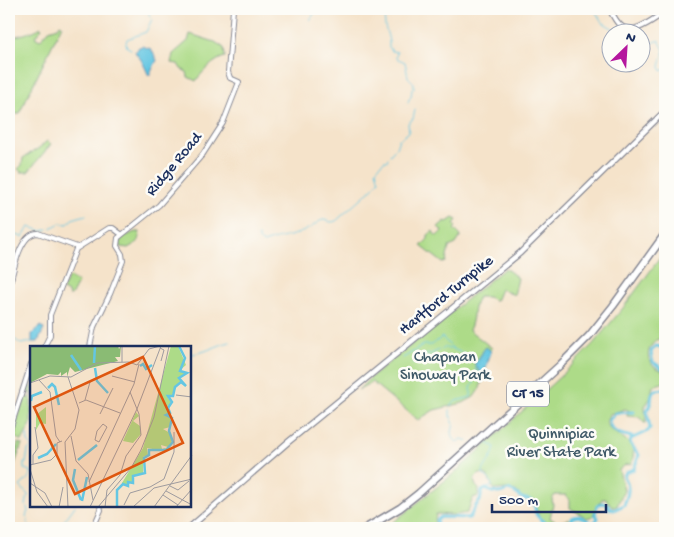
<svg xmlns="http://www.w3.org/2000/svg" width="674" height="537" font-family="'Gochi Hand',sans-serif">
<rect width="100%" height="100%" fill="#fdfcf7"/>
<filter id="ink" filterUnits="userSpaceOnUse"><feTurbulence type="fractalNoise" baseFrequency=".02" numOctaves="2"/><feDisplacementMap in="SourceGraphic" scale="10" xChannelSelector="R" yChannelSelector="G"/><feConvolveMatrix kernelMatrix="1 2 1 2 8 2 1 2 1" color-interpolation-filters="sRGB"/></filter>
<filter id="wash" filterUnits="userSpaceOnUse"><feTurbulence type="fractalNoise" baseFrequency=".0096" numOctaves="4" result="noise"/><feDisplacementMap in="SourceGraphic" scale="20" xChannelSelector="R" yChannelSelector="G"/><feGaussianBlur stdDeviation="1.12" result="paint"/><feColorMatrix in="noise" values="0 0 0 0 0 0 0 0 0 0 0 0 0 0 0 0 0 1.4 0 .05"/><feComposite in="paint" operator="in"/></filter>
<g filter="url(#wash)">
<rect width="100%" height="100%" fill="#f5e3ca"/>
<g fill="#addb88" stroke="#648573">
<path d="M60,24L62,25L19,114H9V94L11,91L9,89V38C19,35 32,33 41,27L42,28L35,37L40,40L49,30L58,27Z"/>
<path d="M190,34L215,42L224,48L225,57C215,59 201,73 196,81L188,77L187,72L181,69L178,64L171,63L173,54L188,41Z"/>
<path d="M47,141L51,144L28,172H21L18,169L22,165L23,158L39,148Z"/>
<path d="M453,218L457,220L454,224L456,227L454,229L461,236L456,244L449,247L446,262L443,263L421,246L428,239V235L433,231L435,235L437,236L442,231L438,227L445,221L447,222Z"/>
<path d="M135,232H140L138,242L128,248L121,247L120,241L123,237Z"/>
<path d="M665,251V349L661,340L658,339C642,351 647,367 665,371V382L653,386L650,399L645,406L646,423H644L639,417L627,416V414L632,412L625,409L610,414C593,437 645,432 631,464L625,465L619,470L624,490L617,506L615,507H612L606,499H602L596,507L593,516L587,518L570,508V500L566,495H555L552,499L553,505L550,518L558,523L568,519L572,521V525L569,528H555L539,517L535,504L522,497L516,491L507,489L494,490L487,475C481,472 476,475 474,481L476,486L479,489L478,496L473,498L467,513L454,515L436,514L434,528H386L458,470L564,373L593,344L623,308Z"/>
<path d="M505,268L518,278L514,295L501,289L496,301L488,297H478C471,309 475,319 469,330L492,348L480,388L474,397L463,403L434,410L418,420L372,382L358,390L369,379Z"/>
<path d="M70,277L78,283L71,296H69L68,293L63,290L68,278Z"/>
<path d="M28,385L31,387V424L22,441L14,437L12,434L25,396L29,398L31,396V394L26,392Z"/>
<path d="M18,443L22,444L9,481V465H12Z"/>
</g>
<g fill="#64c6e2" stroke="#407aa0">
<path d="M142,46L151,49L157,60L149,76L142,61L135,52L139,47Z"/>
<path d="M41,326L44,329L38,342H32V334Z"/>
<path d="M486,347L490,350L491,352L484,373L483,374L480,373L474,363C480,362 480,353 486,347Z"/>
</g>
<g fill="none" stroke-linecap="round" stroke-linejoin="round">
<g stroke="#64c6e2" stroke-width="1">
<path d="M386,9C381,28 390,33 389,47L392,51L397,52L396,58L405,62L408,77L414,83V88L412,89L411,97L409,99L408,103"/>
<path d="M594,9L602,22L619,32"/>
<path d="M310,20L317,9"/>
<path d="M620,32H625"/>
<path d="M642,40L646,45L659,40L664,50L660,67L662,71L665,69"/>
<path d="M131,49L127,47L126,43L127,39L146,32L152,19L149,15L150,9"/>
<path d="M401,138L409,132L408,123L413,119L415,110"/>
<path d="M390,155L396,148L399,139"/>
<path d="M376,184L379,181L376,170L384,161H387L388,158"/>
<path d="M51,228L60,223L68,224L72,219L86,215"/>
<path d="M310,228C314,226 319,220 324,220C329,221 330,223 336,221L374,187"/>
<path d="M258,236L260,241L264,243C278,237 295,237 308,229"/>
<path d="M9,241L16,235L23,237L29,227L42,231L48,229"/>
<path d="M9,330L10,333"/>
<path d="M10,336L21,344L32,342"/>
<path d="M164,347H165"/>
<path d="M190,354C204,354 216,345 230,342"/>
<path d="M403,358L424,345H432L442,337L453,349L471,357"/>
<path d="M472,358L478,362"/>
<path d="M411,364L426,355L431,354L445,347L448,349L452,348"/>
<path d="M450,406L456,401L471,397V388L474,382L472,379L477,372L475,368"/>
<path d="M450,410V417H452V423H454C452,431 450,437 457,442L462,439L468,441"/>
<path d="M27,435L28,442L31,445"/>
<path d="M481,445L485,444V442L495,447C493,458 487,462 483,471V475C488,477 491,480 492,486L486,489"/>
<path d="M30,528L27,522L28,520L26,516L28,511L26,505L28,495L20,486L27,480L31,473V471L24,469V463H26L28,450L31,447"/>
<path d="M59,528L75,506"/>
</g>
<g stroke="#64c6e2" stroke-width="3">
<path d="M665,353L661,347L656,346C649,350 651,355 653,362L665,370"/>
<path d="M633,437C623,435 609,433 609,420L616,413L634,412"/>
<path d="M437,528V520L441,517L469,518C474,512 474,506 480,501L482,491L486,489C494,494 500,494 508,490L514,492L522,498L533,501C535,506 535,510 536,514C539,520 547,524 553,528"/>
<path d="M578,528V524L572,521V518C581,513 584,520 592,523L596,521L598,518L595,514L597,506L602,503L607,504L610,509L614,510L624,505C629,493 630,487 624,476L626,472L634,469L639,455L630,443L631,439L648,431L650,428L647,412L651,402L652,394L655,390L665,389"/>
</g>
</g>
</g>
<g filter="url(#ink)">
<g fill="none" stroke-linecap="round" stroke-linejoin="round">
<defs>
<g id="tertiary">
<path d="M9,288C13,274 19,233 38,233L77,247"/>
<path d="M44,347L50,335V315L76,249L109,228H113L121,234"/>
<path d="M90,347L94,327L110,294L123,261L122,254L117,246L118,238L159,205L203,154L223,123L239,82L230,78L228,72L233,9"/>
<path d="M9,433L31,364"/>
<path d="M93,528L101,510L100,506"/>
</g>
<g id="secondary">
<path d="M609,9C613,14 615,21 620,25C632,38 655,18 665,12"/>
<path d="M189,528L287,443L520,253L665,111"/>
</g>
<path id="motorway" d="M366,528L400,508L419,493L559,366L589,336L613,306L665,234"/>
</defs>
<use href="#tertiary" stroke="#888994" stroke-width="6"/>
<use href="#secondary" stroke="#888994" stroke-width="7"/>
<use href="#motorway" stroke="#888994" stroke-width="9"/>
<use href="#tertiary" stroke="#fff" stroke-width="4"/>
<use href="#secondary" stroke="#fff" stroke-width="4.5"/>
<use href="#motorway" stroke="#fff" stroke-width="6"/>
</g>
</g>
<g text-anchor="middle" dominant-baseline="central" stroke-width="5" stroke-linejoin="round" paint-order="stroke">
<rect fill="#fdfcf7" stroke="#5f6c8c" stroke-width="1" x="507" y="381.5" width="42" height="25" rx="4"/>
<g font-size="15" font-weight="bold" fill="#1b2f5e">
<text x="528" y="394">CT 15</text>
</g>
<g font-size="16" fill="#1b2f5e" stroke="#fdfcf7">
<text transform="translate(175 165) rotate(-50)">Ridge Road</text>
<text transform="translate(447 296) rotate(-39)">Hartford Turnpike</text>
</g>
<g font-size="16" fill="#405a68" stroke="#fdfcf7">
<text x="445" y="358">Chapman<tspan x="445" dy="18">Sinoway Park</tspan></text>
<text x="561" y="435">Quinnipiac<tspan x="561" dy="18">River State Park</tspan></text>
</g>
</g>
<g transform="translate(30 346)">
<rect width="161" height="161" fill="#f5e3ca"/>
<path d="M141,0H148L156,19L149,25L156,27L149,32L155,39L151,37L145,40L142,50L138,52L141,56L137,62L139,67L135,69L140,71V81L133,83L140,87L142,97L138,101L131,99L132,103L136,102L134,105L117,102L118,109L113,111V127L103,130V136H98L96,140L92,137L113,102ZM16,61V78L10,77L6,84V69ZM106,66L109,70L103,75L110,80L111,88L103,97L93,95Z" fill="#addb88"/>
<path d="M0,0H88L89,3L91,0L90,11H85L88,15L45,26L40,21L37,31V26L31,30V26L28,29L17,28L0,37Z" fill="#8abb74"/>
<path fill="none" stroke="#64c6e2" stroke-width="2.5" d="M41,9L51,24M64,17L65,0M110,20L113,18L116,23L122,19M65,22L67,35L78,47M18,42L22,38L25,41L29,59M1,55L2,50L12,46M8,112L17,108L26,98M48,114L67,99M45,123L43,134L51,154M52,155L57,131M87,161V144L93,138L98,140V136L103,137V130L115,127L114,112L119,109V104H136L143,96L139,85L142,72L136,69L140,67L138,62L142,56L138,50H143L145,41L151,36L156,40L149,32L157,27L150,25L155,12L149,0"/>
<path fill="none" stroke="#9e9b9f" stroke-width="1" d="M92,0V16M130,2L134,4L131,15M82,30L105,36M9,34L20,46L26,90L30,96M0,37L20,30L41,31L67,17L99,16L107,19L119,3L130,0M146,49L162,51M55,54L60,36M49,57L56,54L90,67M70,68L83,42M73,78L77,81L69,96L65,94L67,85ZM41,90L46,115L58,128L63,154M3,118V109L8,102L5,81M0,119L21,114L27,108V97L32,95M0,123L7,146L18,161M59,136L104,38L109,18M0,137L15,147L22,161M140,140L148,144L159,135M136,145L162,159M133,149L148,159M94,159L100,147L120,141L134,133L144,106V86M29,161L33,141M38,161L35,96L45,83L49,64L38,31M60,161L107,63L131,0M68,161L101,122L111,104L124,71L139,0M75,161L77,144L90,129L96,110L111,89L109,68L100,46M103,161L124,142L162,133M124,161L162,109M146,161L162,143"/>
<path fill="#de5710" fill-opacity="0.15" stroke="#de5710" stroke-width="2.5" d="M113,11L153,97L45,148L4,61Z"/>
<rect width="161" height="161" fill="none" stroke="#1b2f5e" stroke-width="2.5"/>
</g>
<rect width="674" height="537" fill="none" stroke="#fdfcf7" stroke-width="30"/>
<g transform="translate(626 48) rotate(25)"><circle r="24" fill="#fdfcf7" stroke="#a3aaba"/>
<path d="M0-4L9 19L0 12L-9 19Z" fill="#b5179e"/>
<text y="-8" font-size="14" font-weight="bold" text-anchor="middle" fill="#1b2f5e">N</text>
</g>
<path d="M492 504v8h114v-8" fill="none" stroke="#1b2f5e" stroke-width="2.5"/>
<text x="499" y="504" font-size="15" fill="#1b2f5e" stroke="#fdfcf7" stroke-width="4" paint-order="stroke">500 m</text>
</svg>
